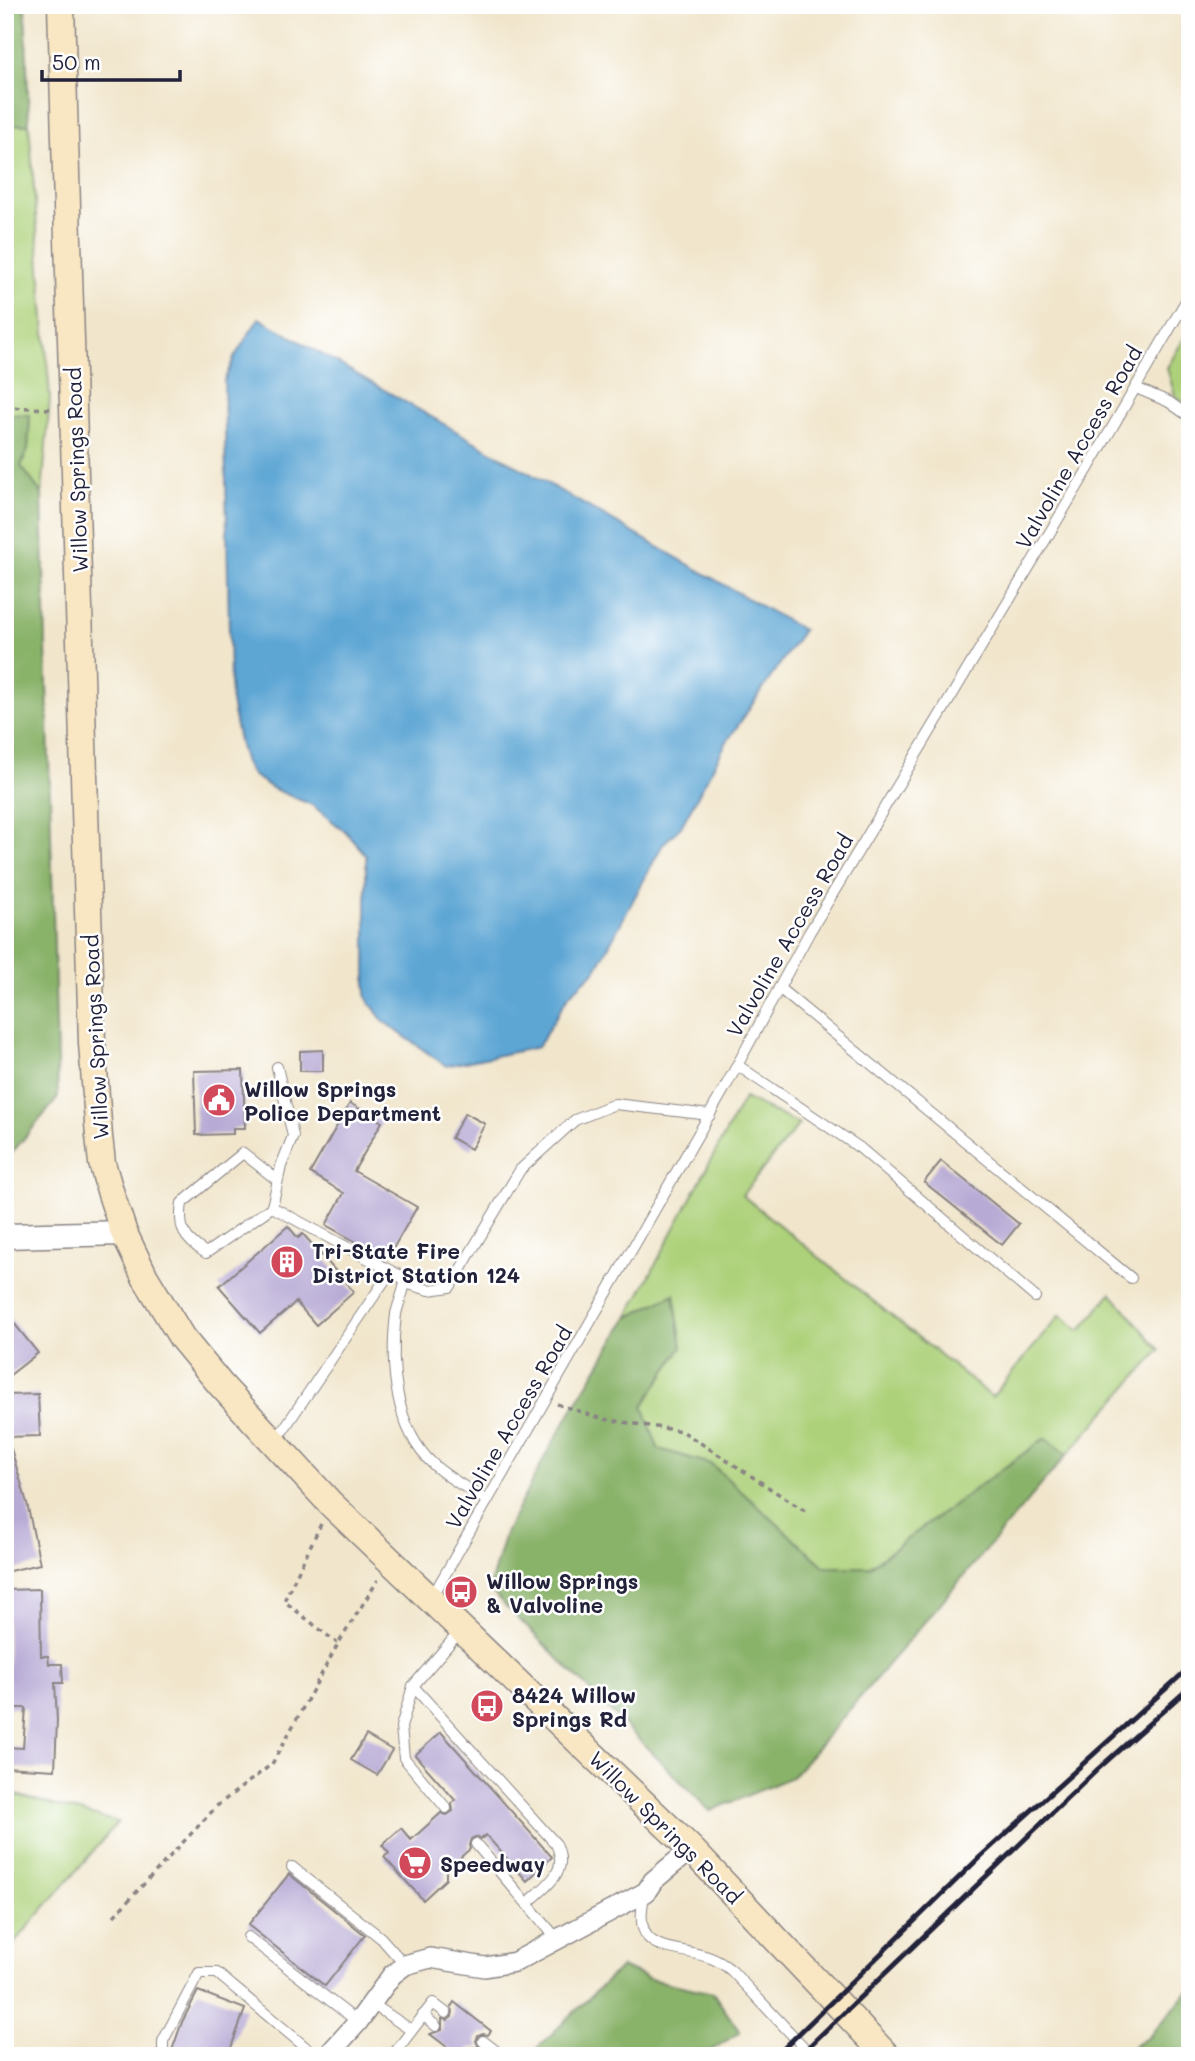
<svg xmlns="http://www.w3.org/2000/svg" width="1195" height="2061" font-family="Mali,sans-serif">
<rect width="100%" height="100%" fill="#fff"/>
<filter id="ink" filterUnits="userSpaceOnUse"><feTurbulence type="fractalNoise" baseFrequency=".0143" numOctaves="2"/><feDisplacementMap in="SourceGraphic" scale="14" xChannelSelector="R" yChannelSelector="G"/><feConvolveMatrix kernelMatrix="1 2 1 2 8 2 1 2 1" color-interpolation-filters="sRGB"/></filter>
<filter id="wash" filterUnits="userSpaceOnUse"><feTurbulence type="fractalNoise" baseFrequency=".00686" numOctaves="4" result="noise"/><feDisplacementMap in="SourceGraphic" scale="28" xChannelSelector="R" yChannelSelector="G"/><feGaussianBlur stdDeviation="1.57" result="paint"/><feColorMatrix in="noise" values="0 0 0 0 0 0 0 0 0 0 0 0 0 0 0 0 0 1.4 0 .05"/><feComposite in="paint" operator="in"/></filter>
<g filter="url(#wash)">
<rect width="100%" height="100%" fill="#f1e6cc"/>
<g fill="#add17a" stroke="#687a5a" stroke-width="2">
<path d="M29,124L50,398L42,494L21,466L28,449L30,416L5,414V126Z"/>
<path d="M1190,328V405L1175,396L1167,368Z"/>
<path d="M744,1098L799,1124L742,1195L992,1397L1060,1315L1080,1331L1111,1293L1160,1350L1067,1455L1045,1438L869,1567H825L711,1464L658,1449L643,1406L682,1347L674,1294L627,1318Z"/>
<path d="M5,1792L118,1822L5,1954Z"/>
</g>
<g fill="#8ab36a" stroke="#566a52" stroke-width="2">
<path d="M5,5H25L29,124L5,126Z"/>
<path d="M5,414L30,415L28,449L21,466L42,494L58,1098L5,1161Z"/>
<path d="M674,1294L682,1347L643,1406L658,1449L711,1464L825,1567H869L1045,1438L1067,1455L792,1777L710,1811L489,1589L505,1533L548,1451L627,1318Z"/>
<path d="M621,1967L650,1979L713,1993L740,2032L702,2056H529Z"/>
<path d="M1190,1990V2056H1118L1148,2037Z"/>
</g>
<path fill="#5da6d4" stroke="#406488" stroke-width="2" d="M259,318L803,630L726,743L681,827L663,844L596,970L569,995L538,1047L446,1066L383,1021L366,997V855L347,833L312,805L274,789L252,775L245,763L240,746L231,702L230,683L224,381L235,356Z"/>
<g id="blocks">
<g fill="#b7aad5">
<path d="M323,1050V1071H300V1051Z"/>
<path d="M243,1070L245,1128H233V1134L196,1135L194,1071Z"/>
<path d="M350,1103L382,1122L354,1171L417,1207L387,1259L326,1225L344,1193L310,1173Z"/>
<path d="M465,1113L485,1124L471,1149L451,1138Z"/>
<path d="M941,1161L1019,1224L1002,1245L924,1182Z"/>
<path d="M288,1226L298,1238L303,1234L354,1292L316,1325L296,1302L260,1333L219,1286Z"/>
<path d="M5,1312L38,1353L5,1379Z"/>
<path d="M38,1394L40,1436L5,1437V1395Z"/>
<path d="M9,1442L27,1503L40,1564L5,1572V1546L9,1545L5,1528V1443Z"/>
<path d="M40,1589L41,1656H48L49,1664H62L63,1683H55L57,1720L55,1770L5,1767L6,1747L23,1748L26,1708H9L6,1590Z"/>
<path d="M441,1732L552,1857L527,1881L486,1835L481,1839L475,1837L471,1839L469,1845L470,1849L446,1870V1879L423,1900L384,1857L389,1853L382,1845L401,1828L411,1840L441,1813L447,1815L453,1811L452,1803L455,1800L415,1755Z"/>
<path d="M366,1735L392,1750L377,1775L351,1760Z"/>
<path d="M289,1874L365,1935L325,1986L248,1925Z"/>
<path d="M198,1991L245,2009L228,2056H170L182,2022Z"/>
<path d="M454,2002L491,2031L488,2035L483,2034L478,2036L476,2041L479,2047L469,2048L466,2056H459L430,2034L442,2030V2019L448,2020L452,2017L453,2011L451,2007Z"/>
</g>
</g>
</g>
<g filter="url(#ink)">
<use href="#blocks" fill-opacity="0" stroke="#8a8484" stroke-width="2"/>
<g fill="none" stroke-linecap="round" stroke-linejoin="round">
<defs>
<g id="service">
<path d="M1136,388L1169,402L1190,417"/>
<path d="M779,988L1131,1278"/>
<path d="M737,1065L860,1148L1035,1297"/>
<path d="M272,1207L206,1253C184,1239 178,1229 182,1203L243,1153L277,1180"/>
<path d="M391,1271L401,1276L405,1283C403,1294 398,1304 396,1314C390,1363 394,1429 434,1465C449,1479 470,1489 487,1501"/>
<path d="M405,1283L429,1290L450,1287L520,1170L575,1120L615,1104L710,1115"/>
<path d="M275,1442L391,1271L272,1207L281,1166L293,1136L277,1067"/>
<path d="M432,1597L727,1084L809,933L1088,469L1190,294"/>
<path d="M413,1686L556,1844C570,1873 546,1885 527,1904"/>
<path d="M446,1808L404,1758L401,1727L413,1686L461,1630"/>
<path d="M476,1844L558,1940"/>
<path d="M292,1867L381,1938L405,1965"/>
<path d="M645,1892C630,1954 666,1944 708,1957C717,1960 725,1965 732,1971L812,2056"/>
<path d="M248,1937L358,2022"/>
<path d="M371,2003L411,2030"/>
<path d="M423,2015L436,2026"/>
<path d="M483,2041L496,2051L492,2056"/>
<path d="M473,2054L476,2056"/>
<path d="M163,2056V2041L199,1973H217L316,2056"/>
<path d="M396,2056V2051L433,2003L446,2013"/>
</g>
<path id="minor" d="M327,2056L358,2022L392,1975L405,1965L430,1958L485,1967L515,1962L646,1892L653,1881L691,1849"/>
<path id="tertiary" d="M5,1236L124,1233"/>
<path id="secondary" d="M61,5L92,1043L99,1136L102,1163L111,1194L124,1233L145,1277L182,1338L220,1384L331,1504L691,1849L887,2056"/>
</defs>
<use href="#service" stroke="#8a8484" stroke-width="12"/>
<use href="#minor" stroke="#8a8484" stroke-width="22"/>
<use href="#tertiary" stroke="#8a8484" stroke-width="27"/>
<use href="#secondary" stroke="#8a8484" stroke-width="29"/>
<g stroke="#8a8484" stroke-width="3.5" stroke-dasharray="5 5" stroke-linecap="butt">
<path d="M5,407L52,409"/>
<path d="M557,1404L603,1419L682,1431L808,1513"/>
<path d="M321,1524L284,1601L337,1643"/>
<path d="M114,1916L218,1805L272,1764L338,1644L378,1580"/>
</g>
<use href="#service" stroke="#fff" stroke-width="10"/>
<use href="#minor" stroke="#fff" stroke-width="19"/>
<use href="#tertiary" stroke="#fff" stroke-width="24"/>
<use href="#secondary" stroke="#f9e7c3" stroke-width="26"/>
<g stroke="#22223b" stroke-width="5">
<path d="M776,2056L980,1857L1190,1667"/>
<path d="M799,2056L1098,1769L1190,1687"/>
</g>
</g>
</g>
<defs>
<symbol id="civic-disc" viewBox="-11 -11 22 22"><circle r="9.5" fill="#d1495b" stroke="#fff"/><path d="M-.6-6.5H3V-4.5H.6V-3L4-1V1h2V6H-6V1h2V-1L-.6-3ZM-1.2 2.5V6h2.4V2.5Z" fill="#fff"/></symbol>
<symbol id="building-disc" viewBox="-11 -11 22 22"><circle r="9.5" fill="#d1495b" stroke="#fff"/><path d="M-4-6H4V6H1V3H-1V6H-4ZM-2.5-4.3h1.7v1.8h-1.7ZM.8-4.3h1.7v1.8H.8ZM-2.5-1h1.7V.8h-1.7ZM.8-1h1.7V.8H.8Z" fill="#fff"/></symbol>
<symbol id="bus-disc" viewBox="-11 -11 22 22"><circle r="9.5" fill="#d1495b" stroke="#fff"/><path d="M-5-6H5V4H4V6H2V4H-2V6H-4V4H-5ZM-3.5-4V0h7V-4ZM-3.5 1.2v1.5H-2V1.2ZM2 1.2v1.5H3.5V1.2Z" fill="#fff"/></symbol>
<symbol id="supermarket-disc" viewBox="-11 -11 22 22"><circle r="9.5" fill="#d1495b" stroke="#fff"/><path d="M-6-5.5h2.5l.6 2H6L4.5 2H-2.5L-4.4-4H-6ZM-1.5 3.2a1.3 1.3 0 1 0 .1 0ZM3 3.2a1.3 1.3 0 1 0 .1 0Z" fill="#fff"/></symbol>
</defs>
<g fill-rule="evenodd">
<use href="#civic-disc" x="200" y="1081" width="38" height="38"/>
<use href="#building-disc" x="268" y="1243" width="38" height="38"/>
<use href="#bus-disc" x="442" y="1573" width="38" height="38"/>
<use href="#bus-disc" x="468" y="1687" width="38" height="38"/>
<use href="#supermarket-disc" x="396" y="1844" width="38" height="38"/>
</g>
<g text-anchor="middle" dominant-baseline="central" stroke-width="5" stroke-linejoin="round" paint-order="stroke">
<g font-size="21" fill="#22223b" stroke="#fff">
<text transform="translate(1078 447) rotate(-60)">Valvoline Access Road</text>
<text transform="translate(76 470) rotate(-92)">Willow Springs Road</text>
<text transform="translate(789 935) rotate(-60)">Valvoline Access Road</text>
<text transform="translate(95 1037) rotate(-93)">Willow Springs Road</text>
<text transform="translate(508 1427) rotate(-60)">Valvoline Access Road</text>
<text transform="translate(666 1827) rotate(45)">Willow Springs Road</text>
</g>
<g font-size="21" font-weight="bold" fill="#22223b" stroke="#fff" text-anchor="start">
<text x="244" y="1088">Willow Springs<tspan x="244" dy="24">Police Department</tspan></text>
<text x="312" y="1250">Tri-State Fire<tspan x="312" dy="24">District Station 124</tspan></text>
<text x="486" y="1580">Willow Springs<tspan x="486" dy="24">&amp; Valvoline</tspan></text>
<text x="512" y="1694">8424 Willow<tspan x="512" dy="24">Springs Rd</tspan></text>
<text x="440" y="1863">Speedway</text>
</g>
</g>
<rect width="1195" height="2061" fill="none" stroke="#fff" stroke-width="28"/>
<path d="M42 70v10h138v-10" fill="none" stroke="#22223b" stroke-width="3.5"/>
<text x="52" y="70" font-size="21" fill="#22223b" stroke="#ffffff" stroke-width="5" paint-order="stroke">50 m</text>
</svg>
